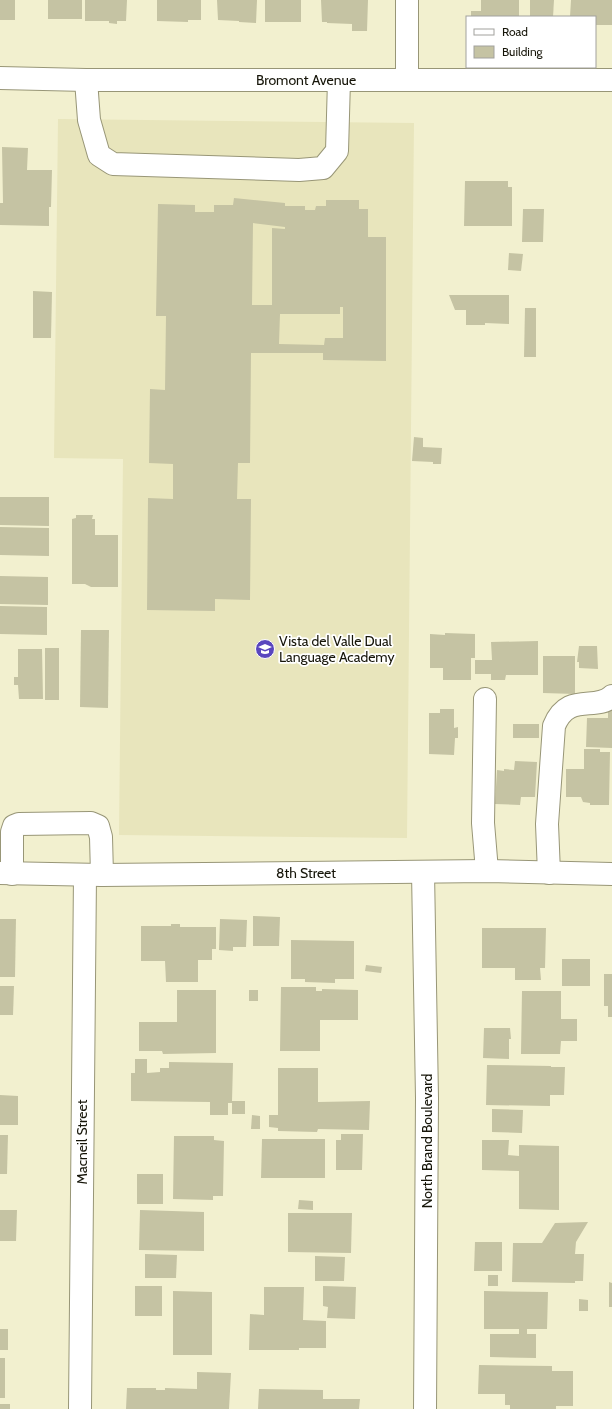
<svg xmlns="http://www.w3.org/2000/svg" width="612" height="1409" font-family="Cabin,sans-serif">
<rect width="100%" height="100%" fill="#f2f0cf"/>
<path fill="#e8e5bc" d="M58,119L414,123L407,838L119,835L123,459L54,458Z"/>
<g fill="#c5c3a3" fill-rule="evenodd">
<rect x="0" y="0" width="15" height="20"/>
<rect x="48" y="0" width="34" height="19"/>
<path d="M85,0H127L126,21H117V24L109,23V21H85Z"/>
<path d="M157,0H201V20H188V22L157,21Z"/>
<path d="M217,0H257L256,23L239,22V21L218,20Z"/>
<rect x="265" y="0" width="36" height="22"/>
<path d="M321,0H368L367,31H352V24L327,23V22H322Z"/>
<path d="M481,0H519V17H471V11H481Z"/>
<path d="M530,0H554L553,17H530Z"/>
<path d="M571,0H612V25H595V17H570Z"/>
<path d="M2,147L28,148L27,170H52L51,207H49V226L0,225V203H3Z"/>
<path d="M465,181H508V187H512V226H464Z"/>
<path d="M234,198L285,203V206H305V210H315L316,206H326V200H359V209H368V237H386V361L323,360V353H251L250,463H238L237,499H251L250,600L215,599V611L147,610L148,498L173,499V464L149,463L150,389L165,390L166,316H156L158,204L195,205V212H214V205H233ZM253,223L285,227V229L272,228V305H252ZM340,307H343V338H325L324,345L279,344L280,314H340Z"/>
<path d="M523,209H544L543,242H522Z"/>
<path d="M509,253L523,254L521,271L508,270Z"/>
<path d="M33,291L52,292L51,338H33Z"/>
<path d="M449,295H509V324L485,323V325H466V310H455Z"/>
<path d="M525,308H536V357H524Z"/>
<path d="M414,437L423,438V447L442,448L441,464H433V462L412,461Z"/>
<path d="M0,497H49V526L0,525Z"/>
<path d="M76,515H93L92,519H95V535H118V587H91L85,584H72V519L76,518Z"/>
<path d="M0,527L49,528V556L0,555Z"/>
<path d="M0,576L48,577V605L0,604Z"/>
<path d="M0,606L47,607V635L0,634Z"/>
<path d="M81,630H109L108,708L80,707Z"/>
<path d="M445,633L475,634V658H471V680H443V668H430V634L445,635Z"/>
<path d="M538,641V675H506L505,680H491V674H475V660H492L491,642Z"/>
<path d="M579,646H597L598,669L579,668V662H577Z"/>
<rect x="45" y="648" width="14" height="52"/>
<path d="M18,649H42L43,699H19L18,685H14V677H18Z"/>
<path d="M543,656H575V694L543,693Z"/>
<path d="M440,709H454V728L458,727V738H455L454,755L429,754V713H440Z"/>
<path d="M608,710H612V748L586,747L587,718H608Z"/>
<rect x="513" y="724" width="26" height="14"/>
<path d="M584,749H600V752H610L609,805H590V803L583,802L581,797H566V769H584Z"/>
<path d="M515,761L537,762L535,797H521L520,805L495,804L497,770L504,771V769L514,770Z"/>
<path d="M253,916L280,917L279,946H253Z"/>
<path d="M0,919H16L15,977H0Z"/>
<path d="M220,919L247,920L246,947H233V951L219,950Z"/>
<path d="M171,924H180V927H216V949H212V960H198V982H166L165,961H141V926H171Z"/>
<path d="M482,928H546L545,968H540L541,980H515V968H482Z"/>
<path d="M291,940L354,941V979H335V983L305,982V979H291Z"/>
<rect x="562" y="959" width="28" height="27"/>
<path d="M366,965L382,967L381,973L365,971Z"/>
<path d="M604,974H612V1017H608V1006H604Z"/>
<path d="M0,986H14L13,1015H0Z"/>
<path d="M281,987H316V991H322V989L358,990V1020H320V1051H280Z"/>
<path d="M177,990H216V1053L163,1054L162,1051H139V1022H177Z"/>
<rect x="249" y="990" width="9" height="11"/>
<path d="M522,991H561V1019H577V1041H561L560,1054H521Z"/>
<path d="M484,1028H510L511,1039H509V1059L483,1058Z"/>
<path d="M135,1059H147V1073L160,1072V1068H169V1062L233,1063L232,1101H245V1114H232V1103H228V1115H210V1102L131,1101V1073H135Z"/>
<path d="M487,1065L551,1066V1067H565L564,1095H550V1106L486,1105Z"/>
<path d="M278,1068H318V1102L370,1101L369,1130L318,1129L317,1132L278,1131V1128L269,1127V1115H278Z"/>
<path d="M0,1095L18,1096V1125H0Z"/>
<path d="M492,1109L523,1110L522,1133L492,1132Z"/>
<path d="M252,1115L260,1116V1129H251Z"/>
<path d="M341,1134H363L362,1170H336V1140H341Z"/>
<path d="M0,1135H8L7,1174H0Z"/>
<path d="M174,1136H214V1140L224,1141L223,1196H213V1200L173,1199Z"/>
<path d="M262,1139H325V1178H261Z"/>
<path d="M482,1140H509L508,1155L519,1156V1145L559,1146V1210L519,1209V1171L482,1170Z"/>
<rect x="137" y="1174" width="26" height="30"/>
<path d="M299,1200L313,1201V1210L298,1209Z"/>
<path d="M0,1210H17L16,1241H0Z"/>
<path d="M140,1210L204,1212V1251L139,1250Z"/>
<path d="M288,1213H352L351,1253L288,1252Z"/>
<path d="M588,1222L576,1242L575,1254H584L583,1281H575V1283L512,1282L513,1243H542L555,1223Z"/>
<path d="M475,1242H502V1271H474Z"/>
<path d="M145,1254L177,1255L176,1278H145Z"/>
<path d="M315,1256L345,1257L344,1281H315Z"/>
<rect x="488" y="1275" width="10" height="11"/>
<path d="M609,1282L612,1283V1307H609Z"/>
<rect x="135" y="1286" width="27" height="30"/>
<path d="M323,1286L356,1287L355,1319L327,1318L328,1307L323,1306Z"/>
<path d="M264,1287H304L303,1320L326,1321V1348H299V1350H249L250,1314L264,1315Z"/>
<path d="M173,1291L212,1292V1355H173Z"/>
<path d="M484,1291L548,1292L547,1329H527V1334H536V1358L490,1357V1334H519V1329H484Z"/>
<path d="M579,1299L588,1300V1311H579Z"/>
<rect x="0" y="1329" width="8" height="21"/>
<rect x="0" y="1358" width="5" height="40"/>
<path d="M479,1365L552,1366V1371H573V1406H556V1409H510V1405H505V1394H478Z"/>
<path d="M197,1372L231,1373L229,1409H126L127,1388H156V1390H165V1388L197,1389Z"/>
<path d="M259,1389L323,1390V1399H360L359,1409H258Z"/>
<rect x="0" y="1404" width="10" height="5"/>
</g>
<g fill="none" stroke-linecap="round" stroke-linejoin="round">
<defs>
<g id="minor">
<path d="M0,78L86,80H612"/>
<path d="M407,79V0"/>
<path d="M86,80L89,120L99,155L113,164L299,170L323,168L337,151L339,80"/>
<path d="M485,699L483,823L487,871"/>
<path d="M423,872L427,1098L425,1409"/>
<path d="M0,873L102,875L487,871L612,874"/>
<path d="M549,873L547,824L554,726C568,691 596,712 612,696"/>
<path d="M12,874V832L14,826L19,824L91,823L98,826L101,837L102,875"/>
<path d="M80,1409L85,875"/>
</g>
</defs>
<use href="#minor" stroke="#989677" stroke-width="24"/>
<use href="#minor" stroke="#fff" stroke-width="22"/>
</g>
<defs>
<symbol id="school-disc" viewBox="-11 -11 22 22"><circle r="9.5" fill="#5946be" stroke="#fff"/><path d="M0-5L7-2L0 1L-7-2ZM-4 1L0 2.5L4 1V4Q0 6-4 4Z" fill="#fff"/></symbol>
</defs>
<g fill-rule="evenodd">
<use href="#school-disc" x="254" y="638" width="22" height="22"/>
</g>
<g text-anchor="middle" dominant-baseline="central" stroke-width="3.5" stroke-linejoin="round" paint-order="stroke">
<g font-size="14" fill="#161509" stroke="#fff">
<text x="306" y="80">Bromont Avenue</text>
<text x="306" y="873">8th Street</text>
<text transform="translate(427 1141) rotate(-90)">North Brand Boulevard</text>
<text transform="translate(82 1142) rotate(-90)">Macneil Street</text>
</g>
<g font-size="14" fill="#161509" stroke="#fff" text-anchor="start">
<text x="279" y="641">Vista del Valle Dual<tspan x="279" dy="16">Language Academy</tspan></text>
</g>
</g>
<rect x="466" y="16" width="130" height="52" fill="#ffffff" stroke="#a2a19d"/>
<rect x="474" y="29" width="20" height="6" fill="#ffffff" stroke="#a2a19d"/>
<text x="502" y="36" font-size="12" fill="#161509">Road</text>
<rect x="474" y="46" width="20" height="12" fill="#c5c3a3" stroke="#a2a19d"/>
<text x="502" y="56" font-size="12" fill="#161509">Building</text>
</svg>
